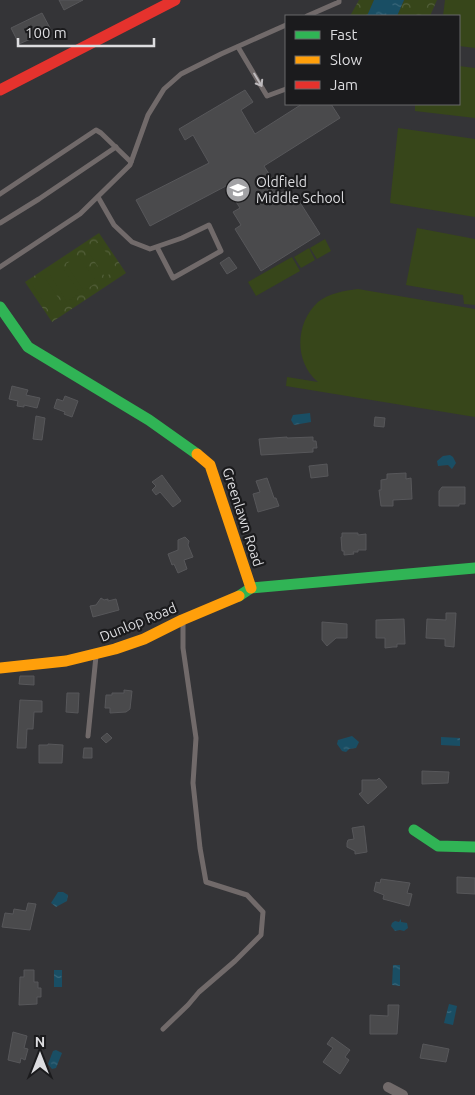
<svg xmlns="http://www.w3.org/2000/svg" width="475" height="1095" font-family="Ubuntu,sans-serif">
<defs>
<pattern id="forest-crowns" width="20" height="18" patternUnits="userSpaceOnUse" patternTransform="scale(1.25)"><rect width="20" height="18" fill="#37461a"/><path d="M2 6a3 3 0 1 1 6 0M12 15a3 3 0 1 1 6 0" fill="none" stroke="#54603b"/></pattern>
<pattern id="water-ripples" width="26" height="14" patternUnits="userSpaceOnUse" patternTransform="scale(1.25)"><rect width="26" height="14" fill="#194e64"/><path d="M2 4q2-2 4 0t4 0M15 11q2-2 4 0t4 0" fill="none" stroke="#3a677a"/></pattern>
</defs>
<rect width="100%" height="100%" fill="#343437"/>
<g fill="url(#forest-crowns)">
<path d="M359,0H374L368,15L350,16Z"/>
<path d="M404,0H437L430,16H397Z"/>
<path d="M99,233L126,273L52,322L25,282Z"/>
</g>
<g fill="#37461a">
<path d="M445,0H475V48L459,46V16H443Z"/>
<path d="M459,66L475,68V118L415,111V104H459Z"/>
<path d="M398,128L475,139V217L390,203Z"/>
<path d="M417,228L475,239V305L464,304L463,295L406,285Z"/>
<path d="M325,239L331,251L317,259L310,248Z"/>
<path d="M99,242L117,269L105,277L87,250Z"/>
<path d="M309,248L315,260L301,268L294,257Z"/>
<path d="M78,256L97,282L84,291L66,264Z"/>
<path d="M292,257L300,271L256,296L248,282Z"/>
<path d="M62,267L80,293L67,302L50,275Z"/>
<path d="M45,278L63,305L51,313L33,286Z"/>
<path d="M358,289L475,309V417L286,386L287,377L318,382C294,362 295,323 318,302C329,293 344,291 358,289Z"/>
</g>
<g fill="url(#water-ripples)">
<path d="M374,0H404L397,16H367Z"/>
<path d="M310,413L311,422L294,425L291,420L293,415Z"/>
<path d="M450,455L453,457L456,463L452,469L448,465L438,466L437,461L443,456Z"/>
<path d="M352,736L359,742L356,748L349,749L346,752L342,751L337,744L338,740Z"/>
<path d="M441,737L460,738V746L441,745Z"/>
<path d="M58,892H63L68,895L67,901L56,907L51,903Z"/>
<path d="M401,919V922L407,923L408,928L404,931L400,930L395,931L391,926L392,923L395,921L399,922Z"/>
<path d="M393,965H400V986L392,985Z"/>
<rect x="54" y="970" width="8" height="17"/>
<path d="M449,1004L457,1006L453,1025L444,1023Z"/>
<path d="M56,1050L62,1053L56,1068L52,1069L48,1064L53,1051Z"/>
</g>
<g fill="#4a4a4c" stroke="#57575a">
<path d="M59,0H83L64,10Z"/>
<path d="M42,13L51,30L19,44L11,28Z"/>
<path d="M245,90L253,102L241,110L255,134L302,104H331L340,118L264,166L281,193L286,190L290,196L294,193L320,234L261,271L235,229L241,225L233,212L240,208L226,186L150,226L136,200L209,163L193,135L185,140L179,129Z"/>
<path d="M229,257L237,268L227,274L220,263Z"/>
<path d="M12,386L28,390L26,395L40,398L37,408L24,405V407L17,406L18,401L9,399Z"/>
<path d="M65,396L78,401L72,417L64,414L65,412L54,408L57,399L63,401Z"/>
<path d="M36,416L45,418L42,440L33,439Z"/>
<path d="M375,417L385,418L384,427L374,426Z"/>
<path d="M287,437V438L313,437V441H316L317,448H313V452L261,455L259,439Z"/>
<path d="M327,464L328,476L311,478L309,466Z"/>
<path d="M406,473V479L411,478L412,499L393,500V506H381L379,490H381V480L387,479V474Z"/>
<path d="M162,475L181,501L173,507L160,492L156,495L152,490L156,486L152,482Z"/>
<path d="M267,478L274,498H276L279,506L258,512L253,494L260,492L256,481Z"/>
<path d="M442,487H465V504H459V506H439V491Z"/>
<path d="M342,533H358V535L366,534V550H358V552H353L354,554L344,555V551H342L341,537H342Z"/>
<path d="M185,537L189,541L188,545L193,557L184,560L187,569L178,573L174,564L172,565L168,554L178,550V540Z"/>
<path d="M101,598L104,600L108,599V601L116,599L119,610L93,617L90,606L96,605Z"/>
<path d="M446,613H456L454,647L445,646V639L426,638L427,619L446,620Z"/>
<path d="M404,619L405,644H397V647H393L385,648V638H376V620Z"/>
<path d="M322,622L347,624V638H336L327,646L322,640Z"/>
<path d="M20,676H34V685L19,684Z"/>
<path d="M124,690L132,691L130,709L126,712L110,713V708H105L106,695H112V693H124Z"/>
<path d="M67,693H79L78,713L66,712Z"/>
<path d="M20,700L42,701V712H34L33,729H27L26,748H17Z"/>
<path d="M107,733L112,738L106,743L101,738Z"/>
<path d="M48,744L63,745L62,763H39V745H48Z"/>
<path d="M84,748H92V758H83Z"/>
<path d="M422,771L449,772L448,783L422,784Z"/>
<path d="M379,778L387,787L368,804L359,794L362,792V780H377Z"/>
<path d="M364,826L367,852L355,854V851L347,847V843L348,840L354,839L352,828Z"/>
<path d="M457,877L475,878V894L457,893Z"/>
<path d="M381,879L410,883L407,893L412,894L409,906L383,899L384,895L374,891L376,882L380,883Z"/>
<path d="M28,903L36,904L30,930L2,927L5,913L13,914L14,909L26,911Z"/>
<path d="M24,970H34V982H38V988H41V997H37V1004L19,1005L20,977H24Z"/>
<path d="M388,1005H399L397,1034H370V1015L388,1016Z"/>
<path d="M13,1032L27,1036L24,1048L28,1049L25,1060L21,1058L20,1063L8,1060Z"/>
<path d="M332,1037L350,1050L345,1057L349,1060L340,1074L323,1062L333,1048L327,1044Z"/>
<path d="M423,1044L449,1049L446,1062L420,1058Z"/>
</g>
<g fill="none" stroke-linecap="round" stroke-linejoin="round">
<g stroke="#716a6a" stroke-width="5">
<path d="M307,16L339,2V0"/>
<path d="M238,47L267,96L286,89"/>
<path d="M0,194L96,130L101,133L131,162"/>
<path d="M98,197L114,225L132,242L150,249L182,238L209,225L221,251L173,278L157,247"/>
<path d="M0,223L39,199L116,147"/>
<path d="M0,267L80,214L130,165L148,115L164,89L181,74L221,54L286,25"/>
<path d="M88,736L96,656"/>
<path d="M163,1029L188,1005L199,992L235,961L261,935L263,912L247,895L206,882L200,848L193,783L196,738L183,648V620"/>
</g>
<path stroke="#716a6a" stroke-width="10" d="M388,1087L403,1095"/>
<g stroke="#30b455" stroke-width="11">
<path d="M0,307L28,347L149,420L197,454"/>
<path d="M239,596L251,588L475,568"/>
<path d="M414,830L438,846L475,847"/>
</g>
<g stroke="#ff9f0a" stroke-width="11">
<path d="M197,454L210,465L251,588"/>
<path d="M0,668L66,661L115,649L144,639L182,620L239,596"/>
</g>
<path stroke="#e5322d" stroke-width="11" d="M0,90L175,0"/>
</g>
<defs><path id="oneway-shaft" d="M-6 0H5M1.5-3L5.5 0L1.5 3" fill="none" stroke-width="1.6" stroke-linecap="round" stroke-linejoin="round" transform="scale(1.25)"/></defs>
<use stroke="#bdbabd" href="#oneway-shaft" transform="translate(258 80) rotate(59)"/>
<defs>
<symbol id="school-disc" viewBox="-11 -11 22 22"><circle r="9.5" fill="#a2a2a5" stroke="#1b1b1d"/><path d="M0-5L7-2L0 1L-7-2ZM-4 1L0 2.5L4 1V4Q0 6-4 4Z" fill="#fff"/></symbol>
</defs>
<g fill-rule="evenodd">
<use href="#school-disc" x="224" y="176" width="28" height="28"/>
</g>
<g text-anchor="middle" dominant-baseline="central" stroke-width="4.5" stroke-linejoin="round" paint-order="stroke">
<g font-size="14" fill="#dddde0" stroke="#1b1b1d" text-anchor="start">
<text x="256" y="182">Oldfield<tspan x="256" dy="16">Middle School</tspan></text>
</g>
<g font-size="14" fill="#dddde0" stroke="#1b1b1d">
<text transform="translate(243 517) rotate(72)">Greenlawn Road</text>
<text transform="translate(138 622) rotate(-22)">Dunlop Road</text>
</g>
</g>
<rect x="285" y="15" width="175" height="90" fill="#1b1b1d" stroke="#69696b"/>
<rect x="295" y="31" width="25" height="8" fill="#30b455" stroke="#69696b"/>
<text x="330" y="40" font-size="15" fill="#dddde0">Fast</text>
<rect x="295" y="56" width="25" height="8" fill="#ff9f0a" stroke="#69696b"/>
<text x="330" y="65" font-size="15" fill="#dddde0">Slow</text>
<rect x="295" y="81" width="25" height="8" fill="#e5322d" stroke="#69696b"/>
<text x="330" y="90" font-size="15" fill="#dddde0">Jam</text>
<g transform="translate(40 1055)" stroke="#1b1b1d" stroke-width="4" paint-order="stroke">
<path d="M0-4L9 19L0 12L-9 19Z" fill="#dddde0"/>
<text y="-8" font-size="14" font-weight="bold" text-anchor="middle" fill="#dddde0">N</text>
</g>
<path d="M18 38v8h136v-8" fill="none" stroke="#dddde0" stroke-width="2.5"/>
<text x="25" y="38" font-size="15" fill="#dddde0" stroke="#1b1b1d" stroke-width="4" paint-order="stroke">100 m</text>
</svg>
